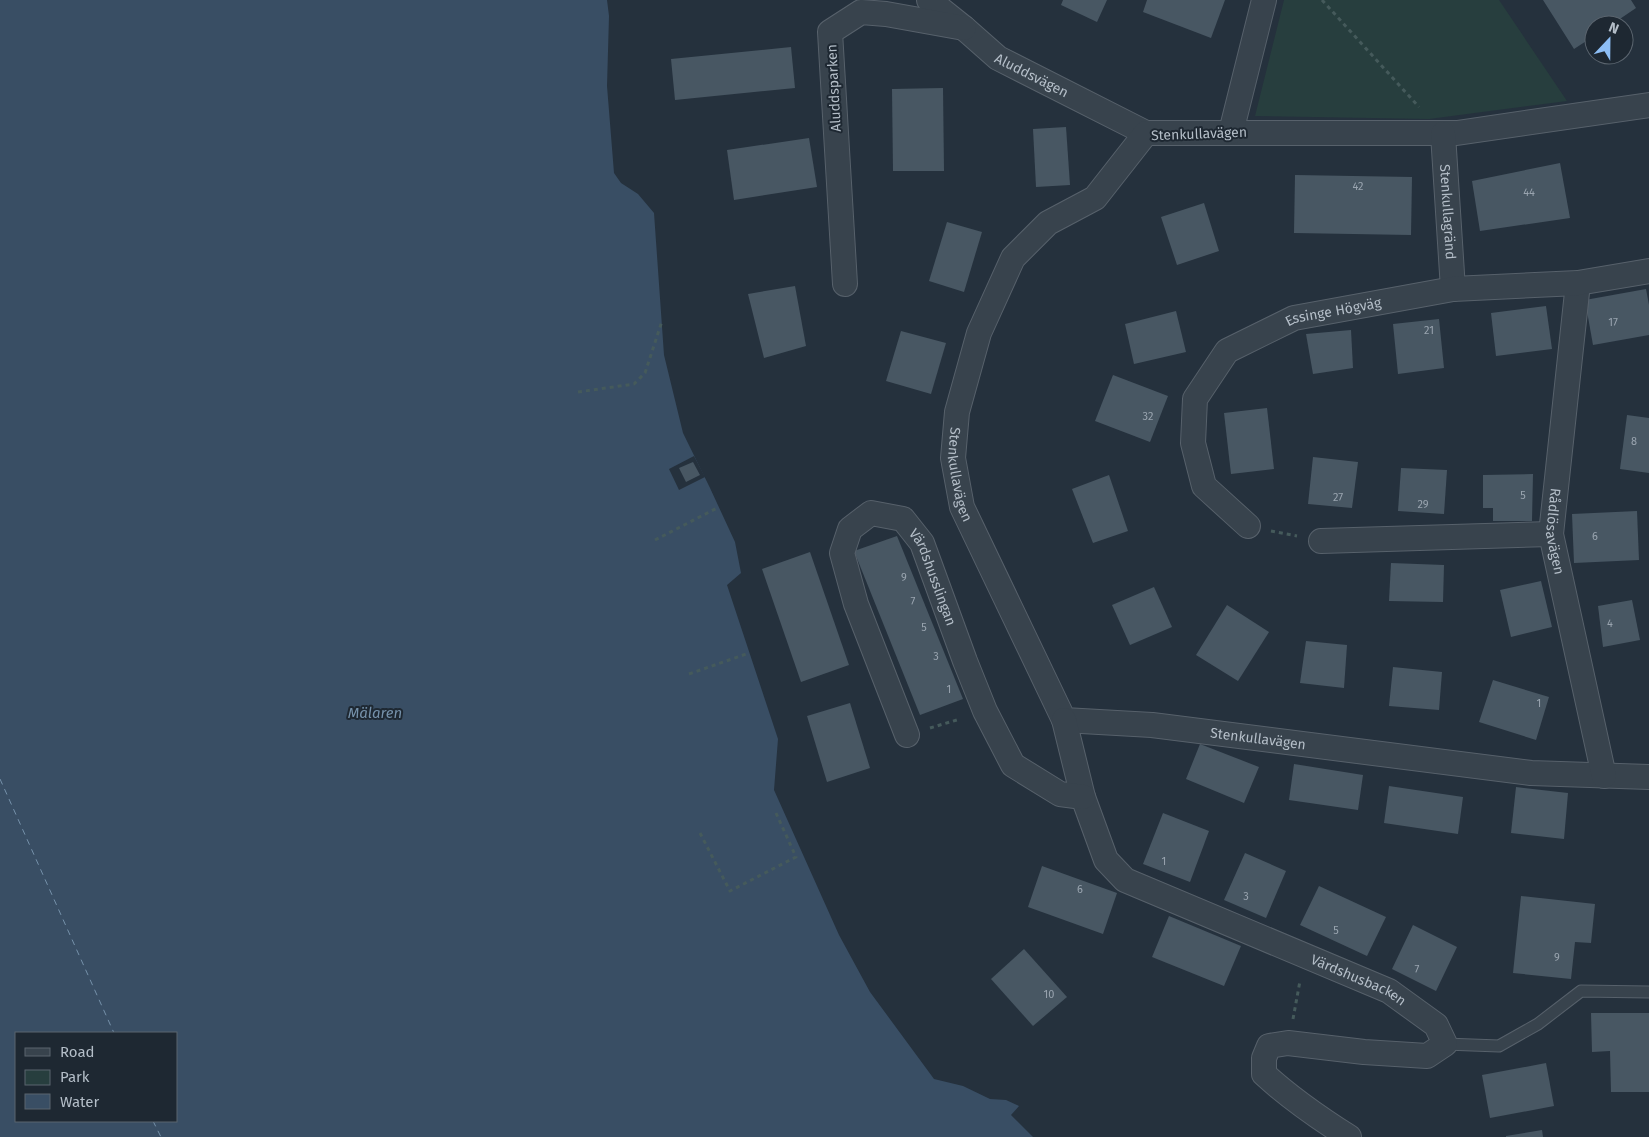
<svg xmlns="http://www.w3.org/2000/svg" width="1649" height="1137" font-family="'Fira Sans',sans-serif">
<rect width="100%" height="100%" fill="#25313d"/>
<path fill="#273e3e" d="M1284,0H1499L1567,101L1429,119L1255,116Z"/>
<path fill="#394e64" fill-rule="evenodd" d="M0,0H607L609,16L607,86L614,173L621,183L638,194L654,213L664,355L683,433L710,488L735,542L741,573L727,585L778,739L774,790L839,935L870,992L934,1079L963,1086L990,1099L1006,1100L1019,1106L1011,1115L1033,1137H0ZM16,1033H176V1121H16Z"/>
<path fill="#25313d" d="M694,456L705,477L679,490L669,469Z"/>
<g fill="none" stroke-linecap="round" stroke-linejoin="round">
<g stroke="#7591aa" stroke-width="1" stroke-dasharray="6 5" stroke-linecap="butt">
<path d="M0,779L114,1033"/>
<path d="M153,1121L161,1137"/>
</g>
</g>
<g fill="#485763">
<path d="M1063,0H1107L1097,22L1061,5Z"/>
<path d="M1147,0H1225L1211,38L1143,12Z"/>
<path d="M1543,0H1631L1636,8L1611,25H1594V36L1574,49Z"/>
<path d="M791,47L795,88L675,100L671,59Z"/>
<path d="M943,88L944,171H893L892,89Z"/>
<path d="M1066,127L1070,185L1036,187L1033,129Z"/>
<path d="M809,138L817,187L734,200L727,150Z"/>
<path d="M1560,163L1570,218L1480,231L1472,181Z"/>
<path d="M1295,175L1412,177L1411,235L1294,233Z"/>
<path d="M1204,203L1219,251L1177,265L1161,217Z"/>
<path d="M947,222L982,232L964,292L929,281Z"/>
<path d="M795,286L806,346L764,358L748,294Z"/>
<path d="M1646,289L1649,305V335L1593,345L1585,300Z"/>
<path d="M1546,306L1552,349L1496,356L1491,313Z"/>
<path d="M1176,311L1186,352L1134,364L1125,324Z"/>
<path d="M1439,319L1444,368L1398,374L1393,324Z"/>
<path d="M1351,330L1353,368L1313,374L1306,334Z"/>
<path d="M901,331L946,343L931,394L886,381Z"/>
<path d="M1113,375L1168,396L1150,442L1095,421Z"/>
<path d="M1267,408L1274,469L1231,474L1224,413Z"/>
<path d="M1627,415L1649,418V473L1620,469Z"/>
<path d="M1313,457L1358,462L1352,508L1308,504Z"/>
<path d="M693,462L700,475L686,482L679,468Z"/>
<path d="M1401,468L1447,470L1444,514L1398,511Z"/>
<path d="M1533,474L1532,521H1493V508H1483V475Z"/>
<path d="M1109,475L1128,531L1093,543L1072,489Z"/>
<path d="M1637,511L1639,560L1574,563L1572,514Z"/>
<path d="M897,536L963,699L920,715L854,551Z"/>
<path d="M810,552L849,665L801,682L762,569Z"/>
<path d="M1391,563L1444,565L1443,602L1389,601Z"/>
<path d="M1541,581L1552,627L1511,637L1500,590Z"/>
<path d="M1154,587L1172,627L1130,645L1112,605Z"/>
<path d="M1632,600L1640,640L1603,647L1598,606Z"/>
<path d="M1227,605L1269,632L1238,681L1196,655Z"/>
<path d="M1306,641L1347,645L1344,688L1300,683Z"/>
<path d="M1393,667L1442,672L1439,710L1389,706Z"/>
<path d="M1493,680L1549,697L1536,740L1479,722Z"/>
<path d="M850,703L870,768L827,782L807,716Z"/>
<path d="M1200,744L1259,767L1244,803L1186,779Z"/>
<path d="M1294,764L1363,775L1358,810L1289,800Z"/>
<path d="M1389,786L1463,797L1458,834L1384,823Z"/>
<path d="M1516,787L1568,793L1564,839L1511,833Z"/>
<path d="M1163,813L1209,831L1190,882L1143,864Z"/>
<path d="M1245,853L1286,871L1266,918L1224,900Z"/>
<path d="M1042,866L1117,893L1103,934L1028,907Z"/>
<path d="M1319,886L1386,917L1367,956L1300,925Z"/>
<path d="M1521,896L1595,904L1591,943L1575,942L1571,979L1513,973Z"/>
<path d="M1169,916L1241,946L1224,986L1152,957Z"/>
<path d="M1413,925L1457,947L1436,991L1392,969Z"/>
<path d="M1024,949L1067,997L1033,1026L991,979Z"/>
<path d="M1591,1013H1649V1092H1611L1610,1051L1592,1052Z"/>
<path d="M1546,1063L1554,1106L1490,1118L1482,1075Z"/>
<path d="M1542,1130L1543,1137H1506V1136Z"/>
</g>
<g fill="none" stroke-linecap="round" stroke-linejoin="round">
<defs>
<path id="service" d="M1445,1044L1499,1046L1538,1024L1581,991L1649,992"/>
<g id="minor">
<path id="s1" d="M929,0L964,28L998,58L1146,133"/>
<path id="s2" d="M1649,105L1457,133H1146L1095,198L1048,223L1013,258L979,333L957,412L953,458L962,507L1064,720L1152,725L1531,773L1649,777"/>
<path d="M1231,132L1264,0"/>
<path id="s3" d="M1443,134L1453,289"/>
<path id="s4" d="M1578,283L1551,534L1604,776"/>
<path d="M845,284L830,32L861,12L886,14L964,28"/>
<path id="s5" d="M1248,526L1204,486L1193,443L1195,399L1227,351L1294,318L1453,289L1578,283L1649,271"/>
<path d="M1321,541L1551,534"/>
<path id="s6" d="M1064,720L1083,797L1106,860L1125,880L1389,991L1436,1025L1445,1044L1427,1056L1364,1052L1288,1043L1269,1046L1264,1058V1074C1290,1098 1319,1118 1349,1137"/>
<path id="s7" d="M907,735L856,604L842,553L850,529L871,513L903,519L922,543L965,661L985,711L1013,765L1060,794L1083,797"/>
</g>
</defs>
<use href="#service" stroke="#57616b" stroke-width="13"/>
<use href="#minor" stroke="#57616b" stroke-width="26"/>
<g stroke="#455a5b" stroke-width="3" stroke-dasharray="4 4" stroke-linecap="butt">
<path d="M1322,0L1419,107"/>
<path d="M578,392L634,384L645,373L662,321"/>
<path d="M1271,531L1297,536"/>
<path d="M655,540L719,507"/>
<path d="M689,674L749,653"/>
<path d="M930,728L960,719"/>
<path d="M700,833L730,891L796,857L776,813"/>
<path d="M1293,1019L1300,981"/>
</g>
<use href="#service" stroke="#38434d" stroke-width="11"/>
<use href="#minor" stroke="#38434d" stroke-width="24"/>
</g>
<g text-anchor="middle" dominant-baseline="central" stroke-width="4" stroke-linejoin="round" paint-order="stroke">
<g font-size="11" fill="#99a4af">
<text x="1358" y="186">42</text>
<text x="1529" y="192">44</text>
<text x="1613" y="322">17</text>
<text x="1429" y="330">21</text>
<text x="1148" y="416">32</text>
<text x="1634" y="441">8</text>
<text x="1523" y="495">5</text>
<text x="1338" y="497">27</text>
<text x="1423" y="504">29</text>
<text x="1595" y="536">6</text>
<text x="904" y="577">9</text>
<text x="913" y="601">7</text>
<text x="1610" y="623">4</text>
<text x="924" y="627">5</text>
<text x="936" y="656">3</text>
<text x="949" y="689">1</text>
<text x="1539" y="703">1</text>
<text x="1164" y="861">1</text>
<text x="1080" y="889">6</text>
<text x="1246" y="896">3</text>
<text x="1336" y="930">5</text>
<text x="1557" y="957">9</text>
<text x="1417" y="969">7</text>
<text x="1049" y="994">10</text>
</g>
<g font-size="14" fill="#b4bec8" stroke="#1e2832">
<text stroke="none"><textPath href="#s1" startOffset="128">Aluddsvägen</textPath></text>
<text transform="translate(834 88) rotate(-93)">Aluddsparken</text>
<text transform="translate(1199 134) rotate(-2)">Stenkullavägen</text>
<text stroke="none"><textPath href="#s3" startOffset="78">Stenkullagränd</textPath></text>
<text stroke="none"><textPath href="#s5" startOffset="320">Essinge Högväg</textPath></text>
<text stroke="none"><textPath href="#s2" startOffset="918">Stenkullavägen</textPath></text>
<text stroke="none"><textPath href="#s4" startOffset="250">Rådlösavägen</textPath></text>
<text stroke="none"><textPath href="#s7" startOffset="344">Värdshusslingan</textPath></text>
<text stroke="none"><textPath href="#s2" startOffset="1382">Stenkullavägen</textPath></text>
<text stroke="none"><textPath href="#s6" startOffset="428">Värdshusbacken</textPath></text>
</g>
<g font-size="15" font-style="italic" fill="#7591aa" stroke="#1e2832">
<text x="375" y="713">Mälaren</text>
</g>
</g>
<rect x="15" y="1032" width="162" height="90" fill="#1e2832" stroke="#5a646e"/>
<rect x="25" y="1048" width="25" height="8" fill="#38434d" stroke="#5a646e"/>
<text x="60" y="1057" font-size="15" fill="#b4bec8">Road</text>
<rect x="25" y="1070" width="25" height="15" fill="#273e3e" stroke="#5a646e"/>
<text x="60" y="1082" font-size="15" fill="#b4bec8">Park</text>
<rect x="25" y="1094" width="25" height="15" fill="#394e64" stroke="#5a646e"/>
<text x="60" y="1107" font-size="15" fill="#b4bec8">Water</text>
<g transform="translate(1609 40) rotate(22)"><circle r="24" fill="#1e2832" stroke="#5a646e"/>
<path d="M0-4L9 19L0 12L-9 19Z" fill="#8dbef5"/>
<text y="-8" font-size="14" font-weight="bold" text-anchor="middle" fill="#b4bec8">N</text>
</g>
</svg>
